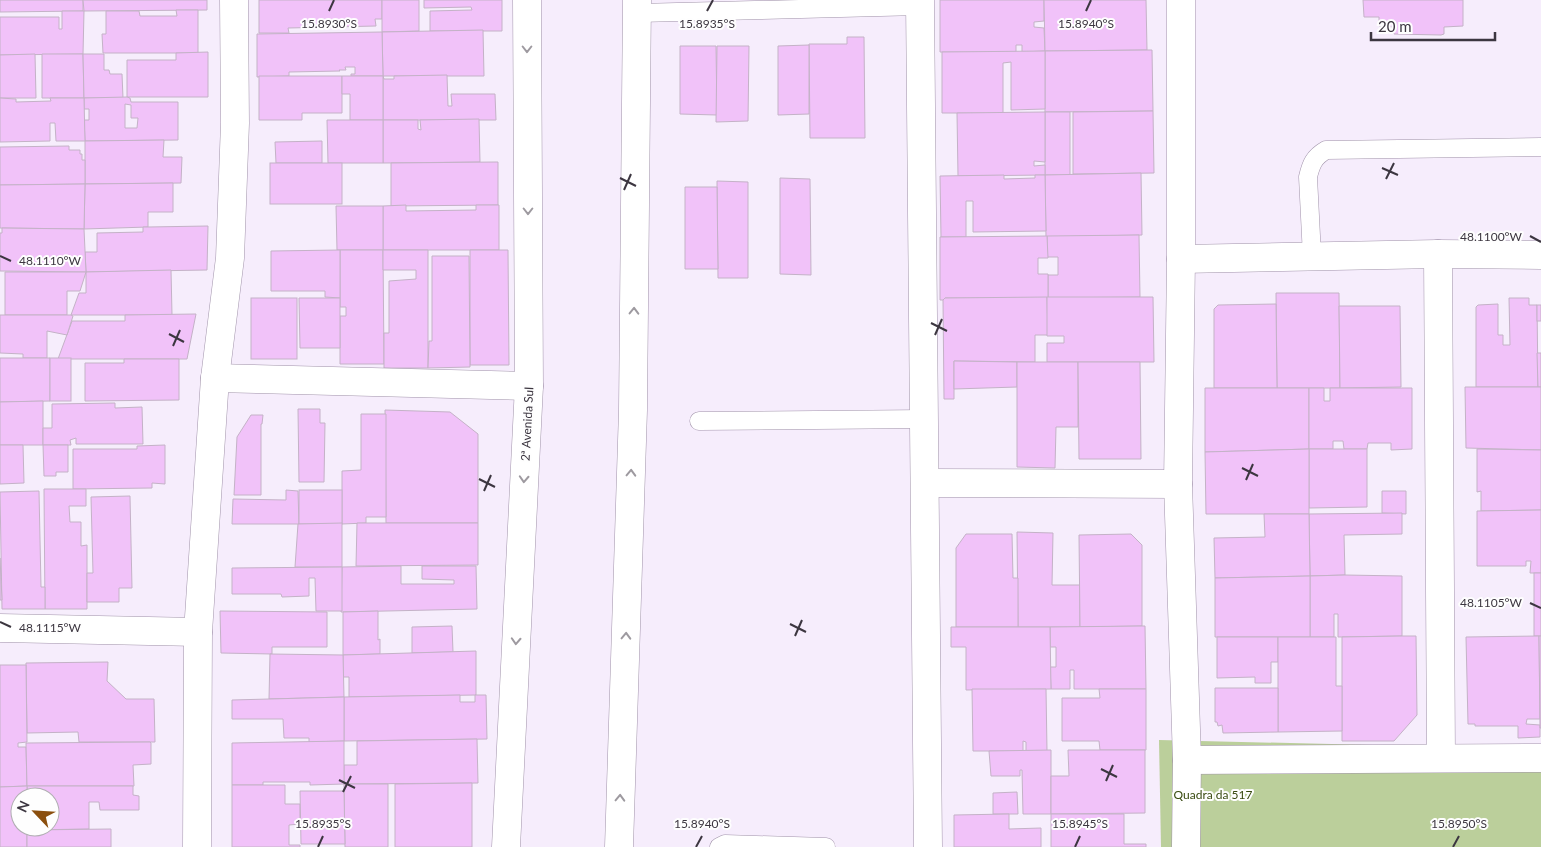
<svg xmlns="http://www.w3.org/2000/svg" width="1541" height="847" font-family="Lato,sans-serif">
<rect width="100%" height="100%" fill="#f6edfc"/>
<path fill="#bbcf9b" d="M1159,740L1541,749V847H1161Z"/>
<g fill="#f1c2f9" stroke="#c4b2c7" fill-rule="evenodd">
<path d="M0,0H83V11L0,12Z"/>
<path d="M83,0H207V10L84,11Z"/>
<path d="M259,0H382V19H375L376,26L288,28L289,33H259Z"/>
<path d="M382,0H419V31L382,32Z"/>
<path d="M424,0H502V31H430V11L472,10L471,7L424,8Z"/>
<path d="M940,0H1044V21L1034,22V27L1044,28L1045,51L1022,52V45H1016V52H940Z"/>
<path d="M1044,0H1146L1147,50L1045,51Z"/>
<path d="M1363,0H1463V26L1444,27V34L1441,35L1394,34V27L1379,26V17H1364Z"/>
<path d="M176,10H198V53H103L102,34H106V11H139L140,16H177Z"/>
<path d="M62,11H84L83,54L0,55V17H59V29H62Z"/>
<path d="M483,30L484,76H383L382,32Z"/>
<path d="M382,32L383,76H351V74H355V67H345L346,70H339L340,71L289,72V76L257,77V34Z"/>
<path d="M847,37H864L865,138H810L809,44H847Z"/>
<path d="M809,45V114L778,115V46Z"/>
<path d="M680,46H716L717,115L680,114Z"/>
<path d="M717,46H749L748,121L716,122Z"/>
<path d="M1150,50H1152L1153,111L1045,112V51Z"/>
<path d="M1045,51V109L1011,110V62L1003,63V113H942V52Z"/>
<path d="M208,52V97H127V60H176V53Z"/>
<path d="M35,54L36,98H0V55Z"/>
<path d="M42,54H83L84,98H42Z"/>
<path d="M83,54H104V70H109L110,74H122L123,98H84Z"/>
<path d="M447,75L448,106H452L451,94H495L496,120H383V76L384,79H394V76Z"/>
<path d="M259,76H342V113H302V120H259Z"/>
<path d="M342,76H383V120H350V94H342Z"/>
<path d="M127,97L130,98L131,102H178V140L85,141L84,120H89V109H84V98ZM125,104L131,105V118H138L137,128H125Z"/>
<path d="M0,98L16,99V102L51,101L50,98H84L85,141H56L55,123H50V141L0,142Z"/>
<path d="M1153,111L1154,173L1073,174V112Z"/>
<rect x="1045" y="112" width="25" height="63"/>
<path d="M1045,112V162L1034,161V166L1045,165V175L958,176L957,113Z"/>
<path d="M479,119L480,162L383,163V120H418V129L421,130L420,120Z"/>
<path d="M327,120H383V163H328Z"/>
<path d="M164,140L163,157H182L181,183L85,184V141Z"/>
<path d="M322,141V163H276L275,142Z"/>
<path d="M69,146V150H80V154H82V160H85V184L0,185V147Z"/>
<path d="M496,162H498V205L391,206V163Z"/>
<rect x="270" y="163" width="72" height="41"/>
<path d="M1141,173L1142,235L1046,237L1045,175Z"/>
<path d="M1004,175V179L1035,178V175H1045L1046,231L973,232V201H966V237H941L940,176Z"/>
<path d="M780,178L810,179L811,275L780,274Z"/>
<path d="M717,181L748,182V278H718Z"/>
<path d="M173,183V212H148V227L84,229L85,184Z"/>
<path d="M85,184L84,229L0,228V185Z"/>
<path d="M685,187H717L718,269H685Z"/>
<path d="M406,205V211L476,210V205H499V250H383V206Z"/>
<path d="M336,206H383V250H337Z"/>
<path d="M208,226L207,270L86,272L85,252H97V233L143,232V227H148Z"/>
<path d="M2,228L84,229L86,272L0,271V233H2Z"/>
<path d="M1139,235L1140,297L1048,298V275H1058V257H1047V236Z"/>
<path d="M1047,236L1048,258H1038V274H1048V298H945V300H940V237Z"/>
<path d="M340,250H383L384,364H340V316H346V307H340Z"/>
<path d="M340,250V298L325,297V291H271V251Z"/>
<path d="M383,250H428V368H384V333H389V281L416,279V270H383Z"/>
<path d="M470,250H508L509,365H470Z"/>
<path d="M432,256H469L470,367L428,368L429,341H432Z"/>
<path d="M171,270L172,315H71L79,293H86V272Z"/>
<path d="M5,272H86L80,291H67V315H5Z"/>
<path d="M1276,293H1339L1340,388H1277Z"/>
<path d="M1047,297L1048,335H1035V362L954,361V399H944L943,300L945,298Z"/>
<path d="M1047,297H1153L1154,362H1047V343H1064V336H1047Z"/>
<rect x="251" y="298" width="46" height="61"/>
<path d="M299,298H340V348H300Z"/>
<path d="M1509,298H1529V305H1537L1538,387H1476V307L1478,305L1498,304V335H1503V345H1510Z"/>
<path d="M1276,304L1277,388H1214V309L1218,305Z"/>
<rect x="1537" y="305" width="4" height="16"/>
<path d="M1339,306H1400L1401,387L1340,388Z"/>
<path d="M196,314L187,359H58L72,321H125V315Z"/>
<path d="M0,315H71L73,316L67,335L47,331V358H23V354L0,353Z"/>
<path d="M1537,353H1541V387H1538Z"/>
<path d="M0,358H50V401L0,402Z"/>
<rect x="50" y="358" width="21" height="43"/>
<path d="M124,359H179V400L85,401V363H124Z"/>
<path d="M954,361L1017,362V387L954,389Z"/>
<path d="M1017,362H1078V427H1056L1055,468L1017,467Z"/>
<path d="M1078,362H1140L1141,459H1079Z"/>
<path d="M1465,387H1541V450L1466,448Z"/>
<path d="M1205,388H1309V449L1205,452Z"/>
<path d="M1309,388H1324V401H1330V388H1412V449L1391,450V443H1368L1367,449H1344L1343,441H1333V449H1309Z"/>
<path d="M43,401V445H0V402Z"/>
<path d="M115,403V408L142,407L143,444H76V438L70,440L71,445H43V428H52V404Z"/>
<path d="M298,409H320V423H325L324,482H299Z"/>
<path d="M385,410L450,412L478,434V523H386Z"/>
<path d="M361,414H386V517H366V523L342,524V471L361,470Z"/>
<path d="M251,415H263L262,424H261V495H234L237,437Z"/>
<path d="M0,445H23L24,483L0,484Z"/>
<path d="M43,445H68V472H56V476H44Z"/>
<path d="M165,445V484L152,483V488L73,489V449H137V446Z"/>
<path d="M1309,449H1367V507L1309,508Z"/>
<path d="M1309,449V514H1206L1205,452Z"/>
<path d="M1477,449L1541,450V510L1481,511V491L1477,492Z"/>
<path d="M44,489H86V506H69L70,522H81V546L87,545V609H45Z"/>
<path d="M286,490L298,491L299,524H232L233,499L286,500Z"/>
<rect x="299" y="490" width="43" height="34"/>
<path d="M39,491L41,587H45V609H2L0,492Z"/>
<path d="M1382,491H1406V514L1382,513Z"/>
<path d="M130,496L132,588H119V602H87V573H93L91,497Z"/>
<path d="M1541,510V573H1530L1531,561H1526V566H1477V511Z"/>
<path d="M1402,513V534L1344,535L1345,575L1310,576L1309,514Z"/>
<path d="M1264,514H1309L1310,576L1215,578L1214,538L1265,537Z"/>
<path d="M342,523V567H295L298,524Z"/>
<path d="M357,523H478V565L356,566Z"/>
<path d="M1017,532L1053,533L1052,585H1080V627H1018Z"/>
<path d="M966,534H1012L1013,578H1018V627H956V548Z"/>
<path d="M1131,534L1142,545V626L1080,627L1079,535Z"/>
<path d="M0,558L2,600H0Z"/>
<path d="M401,566V584H454V580L422,579V566H476L477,609L341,612L342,567Z"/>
<path d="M342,567V611H316L315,578H309V596L282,597L281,594H232V568Z"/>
<rect x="1534" y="573" width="7" height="63"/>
<path d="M1345,575L1402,576V636L1338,637V614H1334V637H1310V576Z"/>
<path d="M1310,576V637H1215V578Z"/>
<path d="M220,611L327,612V647H272V654L221,653Z"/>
<path d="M378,611V640L380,639V654L343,655V612Z"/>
<path d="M452,626L453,652L412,653V627Z"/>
<path d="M1142,626H1145L1146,689H1074V670H1070V689H1051L1050,667H1056V647H1050V627Z"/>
<path d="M951,627H1050L1051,689L966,690V647H951Z"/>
<path d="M1402,636H1416L1417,715L1394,741H1342V637Z"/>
<path d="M1539,636L1540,719H1527L1526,724L1540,725V737L1518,738V726H1475V724H1468L1466,637Z"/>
<path d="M1539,636H1541V728H1540Z"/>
<path d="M1217,637H1278V662H1271V683H1255V677L1217,678Z"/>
<path d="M1278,637H1336V686H1342V731L1278,732Z"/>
<path d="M476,651V695L349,697V677H343V655Z"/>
<path d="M270,654L343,655L344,697L269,699Z"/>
<path d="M108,662L107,681L126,699H154L155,742H79L78,732L27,733L26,663Z"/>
<path d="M0,665H26L27,742L18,743V747H26L27,786L0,787Z"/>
<path d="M1215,688H1278V732L1223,733L1222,725L1218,726L1217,722H1215Z"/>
<path d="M972,689H1046L1047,751H1026V742L1023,741V751H973Z"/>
<path d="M1099,689H1146V750H1100L1099,741H1062V698H1100Z"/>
<path d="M460,695V702H475V695H486L487,739L344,741V697Z"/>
<path d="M344,697V741L309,742V738H284L283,719H232V700Z"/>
<path d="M477,739L478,783L344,784V765H357V741Z"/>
<path d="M344,741V784L310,785V782H263V785H232V743Z"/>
<path d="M150,742L151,743V764L133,765L134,786H27L26,743Z"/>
<path d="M1051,750V814H1023L1022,770H1020V776H991L989,751Z"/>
<path d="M1068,750H1145V813L1051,814V776H1069Z"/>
<path d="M472,783V847H395V784Z"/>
<path d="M344,784H388V847H345Z"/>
<path d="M232,785H285V804H300V824L289,825V845H300V847H232Z"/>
<path d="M27,786H133V795L139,796V810H100L99,802H89V829L27,830V827H50V797H35V793H27Z"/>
<path d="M27,786V797H20V827H27V847H0V787Z"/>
<path d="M300,791H344L345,844H301Z"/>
<path d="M1017,792L1018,814H993V793Z"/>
<path d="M1009,814V829L1041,828V847H954V815Z"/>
<path d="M1051,814H1124V844H1146V847H1051Z"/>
<path d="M111,829V847H27V830Z"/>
</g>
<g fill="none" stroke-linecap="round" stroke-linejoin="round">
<defs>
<g id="service">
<path d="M638,13L920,6"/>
<path d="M1312,256L1308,177C1311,164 1314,157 1326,150L1541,147"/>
<path d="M699,421L925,419"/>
<path d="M719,847L725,844L826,847"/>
</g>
<g id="minor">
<path d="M920,0L928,847"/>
<path d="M1181,0V259L1178,484L1187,760L1186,847"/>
<path d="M1438,254L1441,758"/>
<path d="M1181,259L1438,254L1541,255"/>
<path d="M215,378L529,386"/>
<path d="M925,483L1178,484"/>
<path d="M0,628L198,632"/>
<path d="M1187,760L1541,758"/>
<path d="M197,847L198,632L215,378L230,258L235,123L234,0"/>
</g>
<g id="tertiary">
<path d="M506,847L529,386L527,0"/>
<path d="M619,847L633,410L637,0"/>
</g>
</defs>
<use href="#service" stroke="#a193aa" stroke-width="19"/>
<use href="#minor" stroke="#a193aa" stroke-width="29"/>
<use href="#tertiary" stroke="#a193aa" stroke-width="29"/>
<use href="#service" stroke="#fff" stroke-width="18"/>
<use href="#minor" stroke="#fff" stroke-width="28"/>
<use href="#tertiary" stroke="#fff" stroke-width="28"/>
</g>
<defs><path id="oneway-chevron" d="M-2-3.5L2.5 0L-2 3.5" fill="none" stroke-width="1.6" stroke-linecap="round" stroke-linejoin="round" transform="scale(1.25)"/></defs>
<g stroke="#9e9aa0">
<use href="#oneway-chevron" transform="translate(527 49) rotate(90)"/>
<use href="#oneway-chevron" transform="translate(528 211) rotate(90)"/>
<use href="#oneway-chevron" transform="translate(634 311) rotate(-89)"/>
<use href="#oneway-chevron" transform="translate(631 473) rotate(-88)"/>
<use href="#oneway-chevron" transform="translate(524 479) rotate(93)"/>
<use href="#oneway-chevron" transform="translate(626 636) rotate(-88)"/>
<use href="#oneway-chevron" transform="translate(516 641) rotate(93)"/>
<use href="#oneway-chevron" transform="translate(620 798) rotate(-88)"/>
</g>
<path fill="none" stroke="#3c3640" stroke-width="2" d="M329,11L334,0M707,11L713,0M1086,11L1091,0M1382,168L1398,175M620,178L636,186M1386,179L1394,163M624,190L631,174M1530,236L1541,242M0,256L11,261M931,323L947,331M169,334L184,342M935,335L942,319M173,346L180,330M1242,468L1258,476M479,479L495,487M1246,480L1253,464M484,491L491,475M1530,603L1541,608M0,622L11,627M790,624L806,632M795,636L802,620M1101,769L1117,777M339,780L355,788M1106,781L1113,765M343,792L351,776M318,847L323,836M696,847L702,836M1075,847L1080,836M1453,847L1459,836"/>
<g text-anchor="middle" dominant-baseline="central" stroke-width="4" stroke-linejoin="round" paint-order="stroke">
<g font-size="12" fill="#3c3640" stroke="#fefefe">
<text transform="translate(527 424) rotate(-87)">2ᵃ Avenida Sul</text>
</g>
<g font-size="12" fill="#384a0f" stroke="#fefefe">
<text x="1213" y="794">Quadra da 517</text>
</g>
</g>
<g font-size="12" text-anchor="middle" fill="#3c3640" stroke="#fefefe" stroke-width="4" stroke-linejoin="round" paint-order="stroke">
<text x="329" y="28">15.8930°S</text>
<text x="707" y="28">15.8935°S</text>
<text x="1086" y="28">15.8940°S</text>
<text x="1491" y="241">48.1100°W</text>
<text x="50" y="265">48.1110°W</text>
<text x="1491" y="607">48.1105°W</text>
<text x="50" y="632">48.1115°W</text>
<text x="323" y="828">15.8935°S</text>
<text x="702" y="828">15.8940°S</text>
<text x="1080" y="828">15.8945°S</text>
<text x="1459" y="828">15.8950°S</text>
</g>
<g transform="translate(35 812) rotate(295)"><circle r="24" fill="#fefefe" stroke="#b0aeb2"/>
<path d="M0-4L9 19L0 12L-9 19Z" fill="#8b4f0e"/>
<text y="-8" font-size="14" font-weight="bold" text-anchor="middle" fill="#3c3640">N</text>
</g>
<path d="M1371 32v8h124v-8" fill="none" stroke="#3c3640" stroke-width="2.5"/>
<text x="1378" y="32" font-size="15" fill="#3c3640" stroke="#fefefe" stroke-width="4" paint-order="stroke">20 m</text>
</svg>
